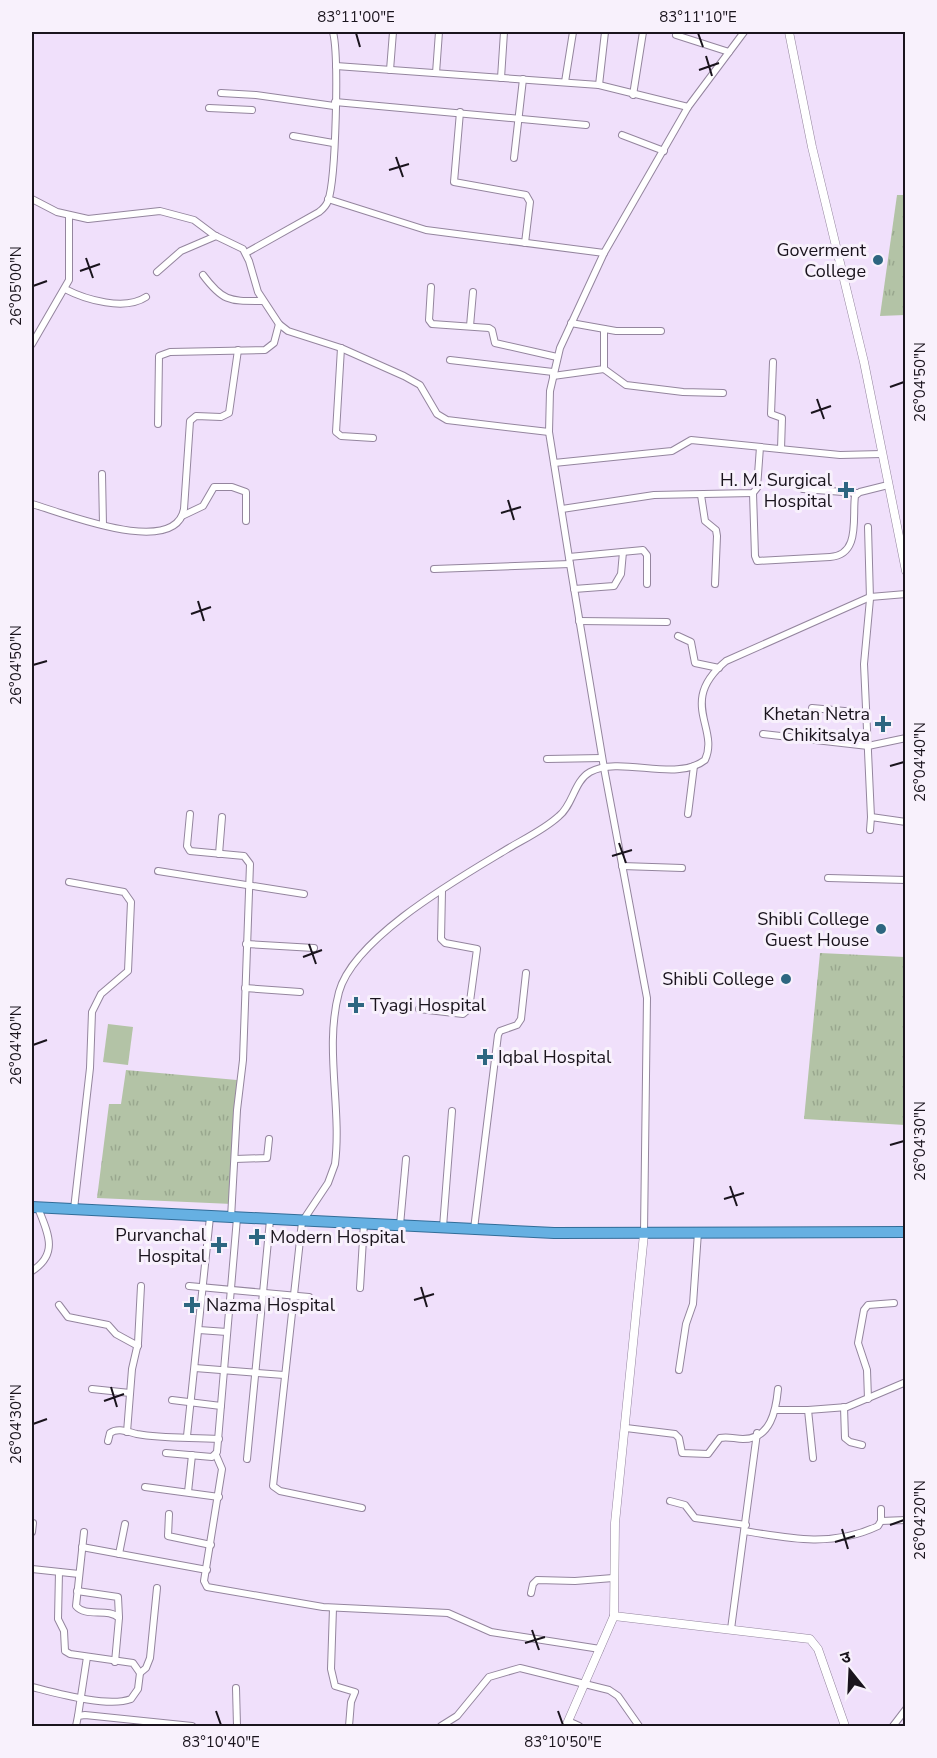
<svg xmlns="http://www.w3.org/2000/svg" width="937" height="1758" font-family="'Nunito Sans','Noto Sans Devanagari',sans-serif">
<defs>
<pattern id="grass-tufts" width="24" height="20" patternUnits="userSpaceOnUse" patternTransform="scale(1.5)"><rect width="24" height="20" fill="#b3c3a6"/><path d="M3 7l-1-3M5 7V3M7 7l1-3M15 17l-1-3M17 17v-4M19 17l1-3" fill="none" stroke="#99a78e"/></pattern>
</defs>
<rect width="100%" height="100%" fill="#f0e0fb"/>
<g fill="url(#grass-tufts)">
<path d="M897,195H905V315L880,316Z"/>
<path d="M820,953L905,957V1125L804,1119Z"/>
<path d="M126,1070L237,1080L232,1204L97,1198L109,1104H121Z"/>
</g>
<path fill="#b3c3a6" d="M108,1024L133,1027L128,1065L103,1062Z"/>
<g fill="none" stroke-linecap="round" stroke-linejoin="round">
<defs>
<g id="minor">
<path d="M676,35L729,52"/>
<path d="M336,66L599,85L688,107"/>
<path d="M390,70L393,32"/>
<path d="M436,73L439,32"/>
<path d="M501,78L504,32"/>
<path d="M565,82L573,32"/>
<path d="M599,85L605,32"/>
<path d="M221,93L256,95L334,106"/>
<path d="M633,95L643,32"/>
<path d="M335,102L586,125"/>
<path d="M209,108L252,110"/>
<path d="M460,112L454,182L526,195L530,202L525,243"/>
<path d="M622,135L664,151"/>
<path d="M293,136L333,143"/>
<path d="M514,158L523,79"/>
<path d="M32,199L57,212L88,219L160,211L194,220L214,235L243,249L249,261L258,292L279,324L288,331L341,348L404,376L420,385L437,414L447,420L549,432"/>
<path d="M328,199L426,230L604,253"/>
<path d="M246,253L319,212C323,209 326,206 328,201C336,179 339,56 333,32"/>
<path d="M157,272L181,251L216,236"/>
<path d="M203,275C223,302 230,301 262,301"/>
<path d="M431,287L429,320L432,324L489,328L492,330L495,343L557,357"/>
<path d="M65,289C86,300 125,311 146,297"/>
<path d="M571,323L616,331H661"/>
<path d="M470,326L473,292"/>
<path d="M32,344L69,280V215"/>
<path d="M341,348L336,432L341,436L373,438"/>
<path d="M450,360L553,372"/>
<path d="M773,362L771,414L782,418L781,449"/>
<path d="M604,369L626,385L683,392L723,393"/>
<path d="M553,376L604,369V329"/>
<path d="M158,424L159,356L170,352L265,350L274,343L279,324"/>
<path d="M554,463L672,451L691,440L840,455L882,454"/>
<path d="M102,474L103,525"/>
<path d="M803,489L857,493"/>
<path d="M753,493L755,556L757,561L830,557C861,555 852,517 855,496L860,492L888,485"/>
<path d="M701,495L705,521L716,530L717,536L715,584"/>
<path d="M32,504C61,512 175,559 184,509L190,421L196,416L221,417L229,413L238,350"/>
<path d="M562,509L654,495L753,493L757,488L760,447"/>
<path d="M182,516L203,506L214,487H232L246,492V521"/>
<path d="M868,527L870,599L864,664L871,817"/>
<path d="M569,557L643,550L647,555V584"/>
<path d="M434,569L570,564"/>
<path d="M574,589L614,586L621,574L623,552"/>
<path d="M579,621L667,622"/>
<path d="M678,636L691,642L695,663L719,668"/>
<path d="M812,708L866,713"/>
<path d="M763,734L868,746L906,738"/>
<path d="M547,759L602,758"/>
<path d="M190,814L187,846L190,851L244,856L250,864L243,1060L237,1110L231,1218"/>
<path d="M688,814L694,766"/>
<path d="M870,830L871,817L906,822"/>
<path d="M219,854L222,817"/>
<path d="M622,866L682,868"/>
<path d="M158,871L304,894"/>
<path d="M828,878L906,880"/>
<path d="M69,882L124,892L131,902L128,971L101,994L92,1012L90,1068L74,1209"/>
<path d="M246,944L314,948"/>
<path d="M245,988L300,992"/>
<path d="M419,1009L463,1014L469,1009L477,949L445,943L441,939L442,891"/>
<path d="M235,1159L267,1158L269,1139"/>
<path d="M400,1225L406,1159"/>
<path d="M443,1227L452,1111"/>
<path d="M474,1229L498,1035L500,1031L517,1025L521,1019L526,973"/>
<path d="M644,1233L647,998L604,768L570,564L549,432L550,391L560,348L604,253L688,107L744,32"/>
<path d="M32,1271C59,1254 48,1233 38,1208"/>
<path d="M189,1286L309,1297"/>
<path d="M360,1288L364,1223"/>
<path d="M59,1305L68,1317L108,1325L116,1334L138,1346"/>
<path d="M199,1330L227,1332"/>
<path d="M195,1368L284,1375"/>
<path d="M679,1370L686,1324L693,1304L698,1232"/>
<path d="M92,1389L130,1393"/>
<path d="M868,1399L867,1370L858,1343L864,1310L868,1305L894,1303"/>
<path d="M172,1400L221,1406"/>
<path d="M844,1407L845,1438L850,1442L862,1445"/>
<path d="M776,1410H808L847,1407L906,1382"/>
<path d="M808,1410L813,1458"/>
<path d="M626,1428L675,1434L679,1438L682,1453L708,1454L720,1438C728,1436 735,1439 743,1439C771,1439 776,1410 778,1389"/>
<path d="M127,1432L132,1369L138,1343L141,1286"/>
<path d="M187,1436L210,1217"/>
<path d="M108,1441L110,1433C118,1427 128,1432 137,1434C164,1439 191,1437 219,1439"/>
<path d="M166,1453L212,1457L217,1452L237,1218"/>
<path d="M216,1455L222,1469L204,1581L207,1587L323,1607L448,1613L491,1632L600,1649"/>
<path d="M247,1459L270,1220"/>
<path d="M145,1487L219,1497"/>
<path d="M188,1492L192,1455"/>
<path d="M670,1501L685,1505L695,1518L746,1525"/>
<path d="M362,1508L280,1491L273,1486L302,1222L328,1183L335,1164C342,1108 324,1048 339,992C354,937 461,877 509,848C526,838 545,829 559,816C573,805 574,781 590,772C621,755 676,783 705,760C720,728 677,702 726,661L870,597L906,594"/>
<path d="M169,1514L168,1536L211,1545"/>
<path d="M881,1521L906,1520"/>
<path d="M745,1531C791,1539 834,1547 878,1526L881,1521V1509"/>
<path d="M32,1532L33,1523"/>
<path d="M84,1532L76,1606C86,1618 108,1607 119,1618L115,1662"/>
<path d="M82,1547L207,1570"/>
<path d="M119,1554L125,1524"/>
<path d="M32,1569L79,1574"/>
<path d="M77,1591L118,1597L119,1617"/>
<path d="M531,1593L533,1584L537,1580L575,1581L613,1578"/>
<path d="M333,1608L331,1669L335,1686L355,1692L351,1702L349,1726"/>
<path d="M731,1629L757,1433"/>
<path d="M140,1673L146,1668L150,1658L157,1588"/>
<path d="M32,1687C56,1693 108,1708 131,1699L138,1689L140,1673L133,1663L70,1654L65,1651L64,1631L58,1619L59,1572"/>
<path d="M236,1688L237,1726"/>
<path d="M78,1716L87,1657"/>
<path d="M568,1721L579,1726"/>
<path d="M76,1726L78,1716L85,1715L192,1726"/>
<path d="M441,1726L457,1716L489,1677L520,1668L609,1690L618,1696L639,1726"/>
<path d="M893,1726L906,1709"/>
</g>
<g id="tertiary">
<path d="M789,32L812,147L864,362L906,571"/>
<path d="M644,1234L615,1523L614,1616L810,1639L818,1649L845,1726"/>
<path d="M566,1726L614,1616"/>
</g>
<path id="trunk" d="M32,1207L554,1233L906,1232"/>
</defs>
<use href="#minor" stroke="#94859e" stroke-width="8"/>
<use href="#tertiary" stroke="#94859e" stroke-width="9"/>
<use href="#trunk" stroke="#326c98" stroke-width="12"/>
<use href="#minor" stroke="#fff" stroke-width="6"/>
<use href="#tertiary" stroke="#fff" stroke-width="8"/>
<use href="#trunk" stroke="#66b0e2" stroke-width="10"/>
</g>
<path fill="none" stroke="#1a141d" stroke-width="2" d="M356,33L360,47M698,33L703,47M706,56L712,76M699,70L719,63M396,157L403,177M389,170L409,164M86,258L93,278M80,271L100,264M33,286L47,281M890,387L904,382M817,399L824,419M811,413L831,406M508,500L514,520M501,513L521,507M198,601L204,621M191,614L211,607M33,665L47,661M890,766L904,762M619,843L626,863M612,856L632,850M309,944L316,964M303,957L322,950M33,1045L47,1040M890,1145L904,1141M730,1186L737,1206M724,1199L744,1193M421,1287L427,1307M414,1300L434,1294M111,1387L117,1407M104,1401L124,1394M33,1424L47,1419M890,1525L904,1520M842,1529L848,1549M835,1542L855,1536M532,1630L539,1650M525,1643L545,1637M216,1711L221,1725M558,1711L563,1725"/>
<g fill="#2d6680" stroke="#f8f1fc" stroke-width="2">
<circle cx="878" cy="260" r="6"/>
<path d="M843 481h6v6h6v6h-6v6h-6v-6h-6v-6h6z"/>
<path d="M880 715h6v6h6v6h-6v6h-6v-6h-6v-6h6z"/>
<circle cx="881" cy="929" r="6"/>
<circle cx="786" cy="979" r="6"/>
<path d="M353 996h6v6h6v6h-6v6h-6v-6h-6v-6h6z"/>
<path d="M482 1048h6v6h6v6h-6v6h-6v-6h-6v-6h6z"/>
<path d="M254 1228h6v6h6v6h-6v6h-6v-6h-6v-6h6z"/>
<path d="M216 1236h6v6h6v6h-6v6h-6v-6h-6v-6h6z"/>
<path d="M189 1296h6v6h6v6h-6v6h-6v-6h-6v-6h6z"/>
</g>
<g text-anchor="middle" dominant-baseline="central" stroke-width="6" stroke-linejoin="round" paint-order="stroke">
<g font-size="18" fill="#1a141d" stroke="#f8f1fc" text-anchor="end">
<text x="866" y="250">Goverment<tspan x="866" dy="21">College</tspan></text>
<text x="832" y="480">H. M. Surgical<tspan x="832" dy="21">Hospital</tspan></text>
<text x="870" y="714">Khetan Netra<tspan x="870" dy="21">Chikitsalya</tspan></text>
<text x="869" y="919">Shibli College<tspan x="869" dy="21">Guest House</tspan></text>
<text x="774" y="979">Shibli College</text>
<text x="370" y="1005" text-anchor="start">Tyagi Hospital</text>
<text x="498" y="1057" text-anchor="start">Iqbal Hospital</text>
<text x="206" y="1235">Purvanchal<tspan x="206" dy="21">Hospital</tspan></text>
<text x="270" y="1237" text-anchor="start">Modern Hospital</text>
<text x="206" y="1305" text-anchor="start">Nazma Hospital</text>
</g>
</g>
<rect width="937" height="1758" fill="none" stroke="#f8f1fc" stroke-width="66"/>
<g transform="translate(850 1671) rotate(342)" stroke="#f8f1fc" stroke-width="4.5" paint-order="stroke">
<path d="M0-4.5L10 22L0 15L-10 22Z" fill="#1a141d"/>
<text y="-9" font-size="16" font-weight="bold" text-anchor="middle" fill="#1a141d">उ</text>
</g>
<rect x="33" y="33" width="871" height="1692" fill="none" stroke="#1a141d" stroke-width="2"/>
<g font-size="15" text-anchor="middle" fill="#1a141d">
<text x="356" y="22">83°11'00"E</text>
<text x="698" y="22">83°11'10"E</text>
<text transform="translate(16 286) rotate(-90)" y="5">26°05'00"N</text>
<text transform="translate(920 382) rotate(-90)" y="5">26°04'50"N</text>
<text transform="translate(16 665) rotate(-90)" y="5">26°04'50"N</text>
<text transform="translate(920 762) rotate(-90)" y="5">26°04'40"N</text>
<text transform="translate(16 1045) rotate(-90)" y="5">26°04'40"N</text>
<text transform="translate(920 1141) rotate(-90)" y="5">26°04'30"N</text>
<text transform="translate(16 1424) rotate(-90)" y="5">26°04'30"N</text>
<text transform="translate(920 1520) rotate(-90)" y="5">26°04'20"N</text>
<text x="221" y="1747">83°10'40"E</text>
<text x="563" y="1747">83°10'50"E</text>
</g>
</svg>
